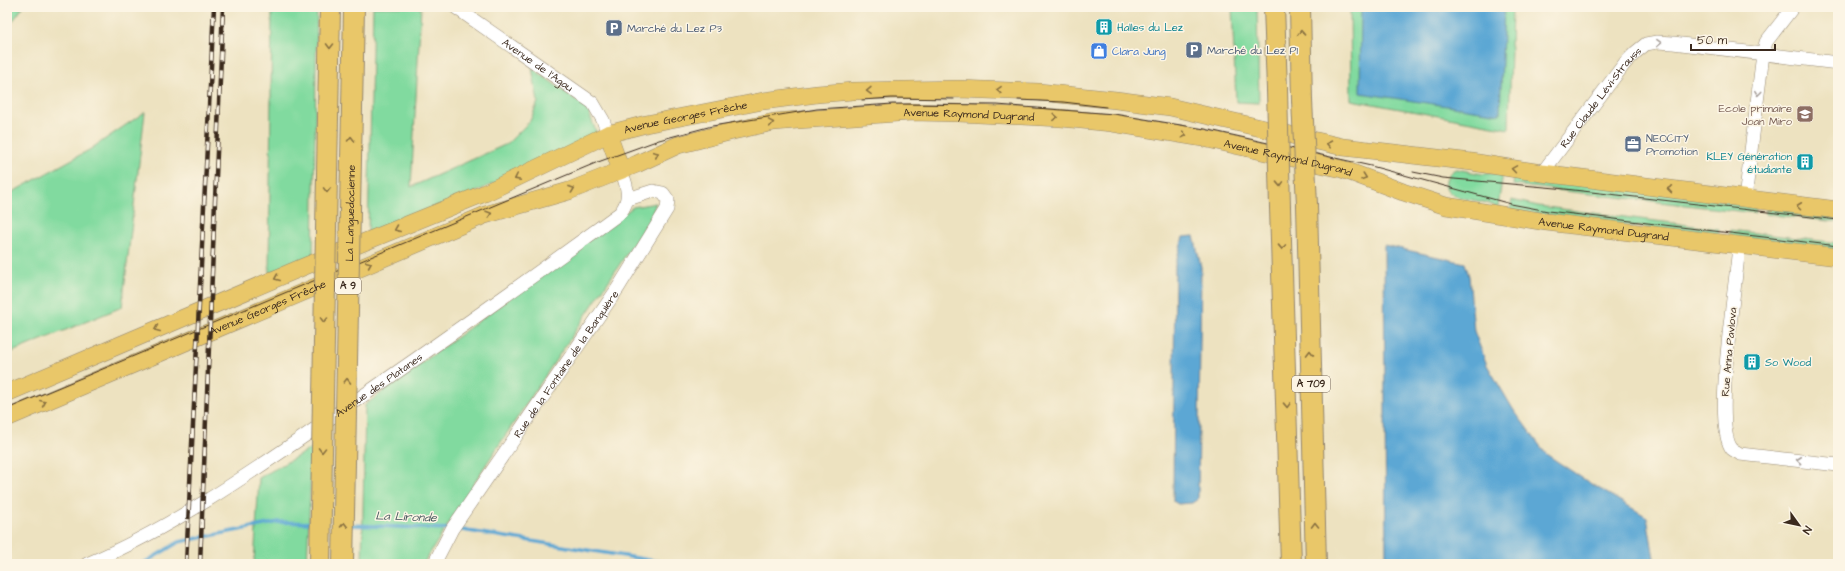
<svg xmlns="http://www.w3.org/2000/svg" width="1845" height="571" font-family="'Architects Daughter',sans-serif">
<rect width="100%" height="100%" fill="#fcf5e5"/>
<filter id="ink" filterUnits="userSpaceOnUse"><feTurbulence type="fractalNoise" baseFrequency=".025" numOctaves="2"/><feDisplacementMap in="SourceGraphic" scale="8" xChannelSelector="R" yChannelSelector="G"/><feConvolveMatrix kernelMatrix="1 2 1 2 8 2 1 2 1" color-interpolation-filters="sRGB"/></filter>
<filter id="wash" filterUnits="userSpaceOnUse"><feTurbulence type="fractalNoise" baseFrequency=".012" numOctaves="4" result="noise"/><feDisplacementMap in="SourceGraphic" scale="16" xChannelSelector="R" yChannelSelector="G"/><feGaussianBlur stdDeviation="0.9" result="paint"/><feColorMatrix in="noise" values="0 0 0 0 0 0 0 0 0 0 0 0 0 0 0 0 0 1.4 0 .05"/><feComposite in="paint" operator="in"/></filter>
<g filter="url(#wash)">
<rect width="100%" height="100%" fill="#ede2c0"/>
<g fill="#81da9f" stroke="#5e825e">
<path d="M7,7H23L7,29Z"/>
<path d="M272,7H317L313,258L269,273Z"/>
<path d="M373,7H421L411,187L507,144L530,121L538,102L532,68L587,108L597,134L472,194L368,235Z"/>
<path d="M1232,7H1257L1259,103L1236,102Z"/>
<path d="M1350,7H1512L1509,129L1351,100Z"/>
<path d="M145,112L122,307L7,354V195L89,150Z"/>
<path d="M1456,169L1482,174L1503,173L1498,207C1493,206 1488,203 1483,202C1472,199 1442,199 1446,181C1447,175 1451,171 1456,169Z"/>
<path d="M1515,174L1757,205L1755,213L1513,185Z"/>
<path d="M1512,200L1538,206L1719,229L1718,237L1510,210Z"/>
<path d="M656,203L650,219L485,466L423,564H362L365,405L633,207Z"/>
<path d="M1767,206L1838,214V222L1765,214Z"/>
<path d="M1730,230L1838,243V250L1729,238Z"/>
<path d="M312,448L307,564H254L259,478Z"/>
</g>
<g fill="#5ba7d4" stroke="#4b6879">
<path d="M1361,7H1504L1500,114L1360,93Z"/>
<path d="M1194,236L1201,267L1198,499L1192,503L1178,504L1173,501L1175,265L1183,237Z"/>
<path d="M1384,245L1465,263L1469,276L1474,331L1487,365L1513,409L1546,454L1588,482L1647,517L1655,564H1386Z"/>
</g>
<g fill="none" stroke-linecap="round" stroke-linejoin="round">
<g stroke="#5ba7d4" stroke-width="3.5">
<path d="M350,525L448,529"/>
<path d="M456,529L674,564"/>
<path d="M142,564L179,542L279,522L314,523"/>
</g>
</g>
</g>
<g filter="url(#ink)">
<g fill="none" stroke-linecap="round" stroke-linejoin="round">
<defs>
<g id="minor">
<path id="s1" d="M455,7L593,103L603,120L608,134"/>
<path id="s2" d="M1542,173L1625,63L1636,52L1646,44L1657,42L1673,43L1838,63"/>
<path d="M1745,199L1763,54L1766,42L1793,7"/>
<path d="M1739,245C1737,280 1712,426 1732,449C1734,451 1738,452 1740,454L1838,465"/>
<path id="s3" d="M87,564C169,529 245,477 319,426C420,357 520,286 620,213C632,198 627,186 621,170"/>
<path id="s4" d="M434,564L452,529L618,288L667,209L668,200L663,193L653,191L628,199"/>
</g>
<g id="major">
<path d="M608,134L621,170"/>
<path id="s5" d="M7,393L303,267L485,193L608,134L646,124L763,101L817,94L853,91L959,89L1039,92L1116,100L1170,107L1343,147L1472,162L1542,173L1838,210"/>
<path id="s6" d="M7,418L485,215L569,191L637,164L678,145L733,131L774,122L798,120L912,112L958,113L1061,118L1112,123L1203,138L1342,169L1403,192L1446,206L1546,222L1838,257"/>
</g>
<g id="highway">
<path d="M1274,7L1277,89"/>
<path d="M1300,7L1302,100"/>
<path d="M1307,205L1316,564"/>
<path d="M1280,208L1291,564"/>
</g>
</defs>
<use href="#minor" stroke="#94866f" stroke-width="14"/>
<use href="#major" stroke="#94866f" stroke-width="18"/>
<use href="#highway" stroke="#94866f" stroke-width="22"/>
<use href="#minor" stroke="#fff" stroke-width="13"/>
<use href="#major" stroke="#e9c769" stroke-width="17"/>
<use href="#highway" stroke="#e9c769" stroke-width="20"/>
<g stroke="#3b2a1e" stroke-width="1">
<path d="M862,100L892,98L954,99"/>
<path d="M1018,100L1063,102L1106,107"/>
<path d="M1413,172L1443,178L1556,188L1838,220"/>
<path d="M7,409L598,162L659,140L712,126L817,109L893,104L997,105L1114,114L1205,129L1371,166L1511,204L1548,211L1838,246"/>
</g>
<defs>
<g id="rail">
<path d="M186,564L214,7"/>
<path d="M200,564L223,7"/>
</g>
</defs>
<use href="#rail" stroke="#3b2a1e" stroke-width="4.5"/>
<use href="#rail" stroke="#fcf5e5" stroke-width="3" stroke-dasharray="9" stroke-linecap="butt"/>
<defs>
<g id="highway-bridge">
<path d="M1277,89L1280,208"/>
<path d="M1302,100L1307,205"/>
<path d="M320,564L330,7"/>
<path id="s7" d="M343,564L354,7"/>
</g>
</defs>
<use href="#highway-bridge" stroke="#94866f" stroke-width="22" stroke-linecap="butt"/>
<use href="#highway-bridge" stroke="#e9c769" stroke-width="20"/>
</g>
<defs><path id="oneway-chevron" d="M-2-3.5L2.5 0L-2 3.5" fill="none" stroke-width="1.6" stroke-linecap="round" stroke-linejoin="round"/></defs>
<g stroke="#897140">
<use href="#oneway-chevron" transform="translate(1301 33) rotate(-92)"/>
<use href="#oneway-chevron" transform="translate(330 46) rotate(91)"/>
<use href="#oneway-chevron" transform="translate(999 90) rotate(-178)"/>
<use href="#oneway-chevron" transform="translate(869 91) rotate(179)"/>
<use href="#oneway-chevron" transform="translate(1055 117) rotate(3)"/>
<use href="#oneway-chevron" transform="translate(771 123) rotate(-10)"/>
<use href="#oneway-chevron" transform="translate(1184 135) rotate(11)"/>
<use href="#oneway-chevron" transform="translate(351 139) rotate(-89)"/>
<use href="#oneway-chevron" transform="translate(1329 144) rotate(-167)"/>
<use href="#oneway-chevron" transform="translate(656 154) rotate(-25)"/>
<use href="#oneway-chevron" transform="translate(1514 169) rotate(-171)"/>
<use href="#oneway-chevron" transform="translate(1364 177) rotate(19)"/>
<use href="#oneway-chevron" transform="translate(517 178) rotate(154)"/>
<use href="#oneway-chevron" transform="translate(1280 184) rotate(88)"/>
<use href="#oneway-chevron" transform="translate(572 189) rotate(-20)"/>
<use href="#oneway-chevron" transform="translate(1670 189) rotate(-172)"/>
<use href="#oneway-chevron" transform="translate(327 190) rotate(91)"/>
<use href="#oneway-chevron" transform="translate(1799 206) rotate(-173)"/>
<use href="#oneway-chevron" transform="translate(489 214) rotate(-18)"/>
<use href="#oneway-chevron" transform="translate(397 229) rotate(158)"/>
<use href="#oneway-chevron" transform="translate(1282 247) rotate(88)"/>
<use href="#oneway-chevron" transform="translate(369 264) rotate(-23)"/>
<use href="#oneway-chevron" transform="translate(277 278) rotate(157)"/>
<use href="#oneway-chevron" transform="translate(324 320) rotate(91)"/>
<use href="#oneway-chevron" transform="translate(157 329) rotate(157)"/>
<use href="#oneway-chevron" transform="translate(1310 353) rotate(-91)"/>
<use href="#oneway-chevron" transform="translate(347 381) rotate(-89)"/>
<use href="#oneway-chevron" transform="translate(43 403) rotate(-23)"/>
<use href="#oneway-chevron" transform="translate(1287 405) rotate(88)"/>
<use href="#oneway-chevron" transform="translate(322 450) rotate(91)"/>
<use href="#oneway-chevron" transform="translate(344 525) rotate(-89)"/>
<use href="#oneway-chevron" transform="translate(1315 525) rotate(-91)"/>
</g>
<g stroke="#a79f9a">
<use href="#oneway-chevron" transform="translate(1659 43) rotate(-2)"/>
<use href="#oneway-chevron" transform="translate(1758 93) rotate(97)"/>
<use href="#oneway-chevron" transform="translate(1799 460) rotate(-174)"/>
</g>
</g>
<defs>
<symbol id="building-square" viewBox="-11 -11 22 22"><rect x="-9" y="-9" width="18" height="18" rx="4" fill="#0f9aa8" stroke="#fcf5e5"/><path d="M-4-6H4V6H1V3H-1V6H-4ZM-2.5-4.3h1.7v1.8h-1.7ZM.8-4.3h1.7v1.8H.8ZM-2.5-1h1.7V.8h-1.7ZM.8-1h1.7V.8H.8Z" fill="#fff"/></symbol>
<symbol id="parking-square" viewBox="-11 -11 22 22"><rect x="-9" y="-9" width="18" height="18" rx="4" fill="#5c6f8a" stroke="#fcf5e5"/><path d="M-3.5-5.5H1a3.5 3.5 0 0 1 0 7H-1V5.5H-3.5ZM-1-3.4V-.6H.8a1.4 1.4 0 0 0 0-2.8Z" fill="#fff"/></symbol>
<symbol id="shop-square" viewBox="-11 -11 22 22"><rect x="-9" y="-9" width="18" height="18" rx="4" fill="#3f7fe0" stroke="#fcf5e5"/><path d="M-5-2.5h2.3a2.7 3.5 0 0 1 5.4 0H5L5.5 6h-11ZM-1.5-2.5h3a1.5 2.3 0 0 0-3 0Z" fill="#fff"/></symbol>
<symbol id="school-square" viewBox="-11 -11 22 22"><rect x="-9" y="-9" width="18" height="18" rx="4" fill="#8d6e63" stroke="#fcf5e5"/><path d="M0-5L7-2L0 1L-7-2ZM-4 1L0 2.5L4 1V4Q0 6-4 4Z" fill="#fff"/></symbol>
<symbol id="office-square" viewBox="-11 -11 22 22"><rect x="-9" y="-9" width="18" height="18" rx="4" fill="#5c6f8a" stroke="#fcf5e5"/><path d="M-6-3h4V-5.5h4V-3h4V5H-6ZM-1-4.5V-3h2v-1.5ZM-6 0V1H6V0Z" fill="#fff"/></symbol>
</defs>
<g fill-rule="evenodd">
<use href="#building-square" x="1094" y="17" width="20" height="20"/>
<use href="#parking-square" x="604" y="18" width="20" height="20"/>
<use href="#parking-square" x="1184" y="40" width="20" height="20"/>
<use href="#shop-square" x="1089" y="41" width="20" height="20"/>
<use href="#school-square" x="1795" y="104" width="20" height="20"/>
<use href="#office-square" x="1623" y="134" width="20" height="20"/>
<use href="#building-square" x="1795" y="152" width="20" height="20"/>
<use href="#building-square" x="1742" y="352" width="20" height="20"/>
</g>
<g text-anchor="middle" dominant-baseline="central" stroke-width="3" stroke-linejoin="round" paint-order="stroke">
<g fill="#fcf5e5" stroke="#75675a" stroke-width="1">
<rect x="335" y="278" width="26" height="16" rx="3"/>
<rect x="1292" y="376" width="38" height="16" rx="3"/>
</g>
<g font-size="10" font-weight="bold" fill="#3b2a1e">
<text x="348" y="286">A 9</text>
<text x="1311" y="384">A 709</text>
</g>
<g font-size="11" fill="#0d838f" stroke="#fcf5e5" text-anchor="start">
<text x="1117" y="27">Halles du Lez</text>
<text x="1792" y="156" text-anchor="end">KLEY Génération<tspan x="1792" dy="13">étudiante</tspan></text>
<text x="1765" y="362">So Wood</text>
</g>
<g font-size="11" fill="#4e5e75" stroke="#fcf5e5" text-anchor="start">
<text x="627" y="28">Marché du Lez P3</text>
<text x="1207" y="50">Marché du Lez P1</text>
<text x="1646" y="138">NEOCITY<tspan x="1646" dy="13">Promotion</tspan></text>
</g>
<g font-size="11" fill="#366cbe" stroke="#fcf5e5" text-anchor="start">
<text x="1112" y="51">Clara Jung</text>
</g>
<g font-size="11" fill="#3b2a1e" stroke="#fcf5e5">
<text stroke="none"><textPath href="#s1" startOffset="101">Avenue de l'Agau</textPath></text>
<text stroke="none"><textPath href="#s2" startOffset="96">Rue Claude Lévi-Strauss</textPath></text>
<text stroke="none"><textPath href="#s6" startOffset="1019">Avenue Raymond Dugrand</textPath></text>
<text stroke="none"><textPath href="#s5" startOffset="734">Avenue Georges Frêche</textPath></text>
<text stroke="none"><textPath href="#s6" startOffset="1342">Avenue Raymond Dugrand</textPath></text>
<text stroke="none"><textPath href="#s7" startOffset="351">La Languedocienne</textPath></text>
<text stroke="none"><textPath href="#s6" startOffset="1667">Avenue Raymond Dugrand</textPath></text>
<text stroke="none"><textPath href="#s6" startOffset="283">Avenue Georges Frêche</textPath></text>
<text transform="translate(1729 352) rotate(-85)">Rue Anna Pavlova</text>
<text stroke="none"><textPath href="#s4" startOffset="240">Rue de la Fontaine de la Banquière</textPath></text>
<text stroke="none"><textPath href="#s3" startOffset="343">Avenue des Platanes</textPath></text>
</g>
<g font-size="11" fill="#785e54" stroke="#fcf5e5" text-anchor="end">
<text x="1792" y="108">Ecole primaire<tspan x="1792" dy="13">Joan Miro</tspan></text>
</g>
<g font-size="12" font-style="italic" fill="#46565e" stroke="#fcf5e5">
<text transform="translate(406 517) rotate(2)">La Lironde</text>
</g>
</g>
<rect width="1845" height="571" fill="none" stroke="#fcf5e5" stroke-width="24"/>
<g transform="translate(1799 525) rotate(123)" stroke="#fcf5e5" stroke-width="3" paint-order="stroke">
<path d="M0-3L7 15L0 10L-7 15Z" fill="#3b2a1e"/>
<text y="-6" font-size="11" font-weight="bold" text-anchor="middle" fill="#3b2a1e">N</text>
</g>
<path d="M1691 44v6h84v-6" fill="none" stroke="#3b2a1e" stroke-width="2"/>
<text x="1697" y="44" font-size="12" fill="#3b2a1e" stroke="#fcf5e5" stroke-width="3" paint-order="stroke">50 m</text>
</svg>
